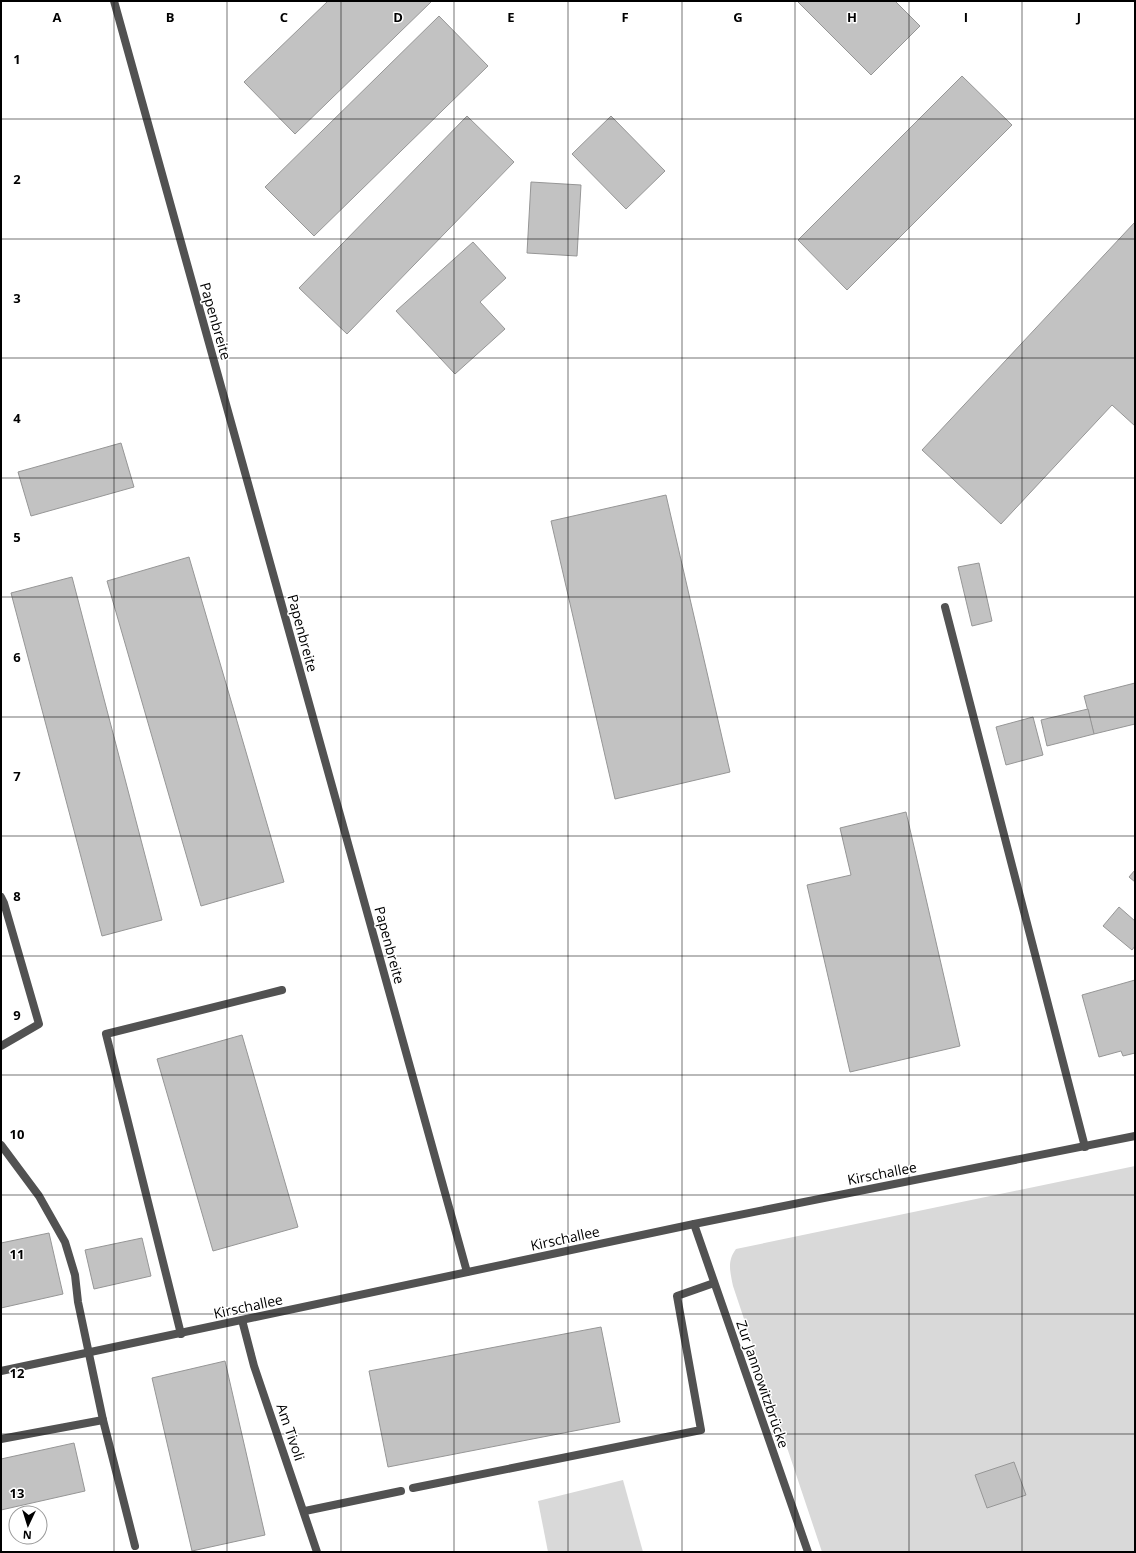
<svg xmlns="http://www.w3.org/2000/svg" width="1136" height="1553" font-family="'Open Sans',sans-serif">
<rect width="100%" height="100%" fill="#fff"/>
<g fill="#d9d9d9">
<path d="M1135,1166V1552H822L733,1286C730,1271 727,1261 736,1249Z"/>
<path d="M623,1480L643,1552H548L538,1501Z"/>
</g>
<g fill="#c2c2c2" stroke="#969696">
<path d="M328,1H432L295,134L244,82Z"/>
<path d="M797,1H895L920,26L871,75Z"/>
<path d="M439,16L488,66L314,236L265,187Z"/>
<path d="M962,76L1012,125L847,290L798,240Z"/>
<path d="M467,116L514,162L347,334L299,288Z"/>
<path d="M611,116L665,171L626,209L572,154Z"/>
<path d="M531,182L581,185L577,256L527,253Z"/>
<path d="M1135,222V426L1112,405L1001,524L922,450Z"/>
<path d="M473,242L506,278L480,302L505,329L455,374L396,311Z"/>
<path d="M121,443L134,487L31,516L18,472Z"/>
<path d="M666,495L730,772L615,799L551,521Z"/>
<path d="M189,557L284,882L201,906L107,581Z"/>
<path d="M979,563L992,621L972,626L958,567Z"/>
<path d="M72,577L162,920L102,936L11,593Z"/>
<path d="M1135,683V724L1094,734L1084,696Z"/>
<path d="M1088,709L1094,734L1047,746L1041,720Z"/>
<path d="M1033,717L1043,755L1006,765L996,727Z"/>
<path d="M906,812L960,1046L850,1072L807,885L851,875L840,828Z"/>
<path d="M1135,870V882L1129,877Z"/>
<path d="M1119,907L1135,921V946L1132,950L1103,926Z"/>
<path d="M1135,980V1053L1123,1056L1121,1051L1099,1057L1082,995Z"/>
<path d="M242,1035L298,1227L213,1251L157,1059Z"/>
<path d="M49,1233L63,1294L1,1308V1243Z"/>
<path d="M142,1238L151,1276L94,1289L85,1250Z"/>
<path d="M601,1327L620,1422L388,1467L369,1371Z"/>
<path d="M225,1361L265,1535L192,1551L152,1378Z"/>
<path d="M74,1443L85,1491L1,1510V1459Z"/>
<path d="M1014,1462L1026,1495L987,1508L975,1475Z"/>
</g>
<g fill="none" stroke-linecap="round" stroke-linejoin="round">
<g stroke="#525252" stroke-width="8">
<path d="M945,607L1085,1147"/>
<path d="M1,897L4,903L39,1024L1,1046"/>
<path d="M1,1145L39,1196L65,1242L75,1275L78,1302L103,1420L135,1546"/>
<path d="M181,1334L106,1034L282,990"/>
<path d="M1,1439L103,1420"/>
<path d="M413,1488L701,1430L677,1296L714,1283"/>
<path d="M305,1511L401,1491"/>
</g>
<g stroke="#525252" stroke-width="8">
<path d="M114,1L467,1272"/>
<path d="M694,1224L808,1552"/>
<path d="M242,1320L254,1366L317,1552"/>
<path d="M1,1371L694,1224L1135,1136"/>
</g>
</g>
<path fill="none" stroke="#000" stroke-width="1" stroke-opacity="0.55" d="M114,1V1552M227,1V1552M341,1V1552M454,1V1552M568,1V1552M682,1V1552M795,1V1552M909,1V1552M1022,1V1552M1,119H1135M1,239H1135M1,358H1135M1,478H1135M1,597H1135M1,717H1135M1,836H1135M1,956H1135M1,1075H1135M1,1195H1135M1,1314H1135M1,1434H1135"/>
<g text-anchor="middle" dominant-baseline="central" stroke-width="3" stroke-linejoin="round" paint-order="stroke">
<g font-size="14" fill="#000" stroke="#fff">
<text transform="translate(216 321) rotate(74)">Papenbreite</text>
<text transform="translate(303 633) rotate(75)">Papenbreite</text>
<text transform="translate(390 945) rotate(75)">Papenbreite</text>
<text transform="translate(882 1173) rotate(-11)">Kirschallee</text>
<text transform="translate(565 1238) rotate(-12)">Kirschallee</text>
<text transform="translate(248 1306) rotate(-12)">Kirschallee</text>
<text transform="translate(763 1384) rotate(71)">Zur Jannowitzbrücke</text>
<text transform="translate(291 1432) rotate(71)">Am Tivoli</text>
</g>
</g>
<g font-size="13" text-anchor="middle" font-weight="bold" fill="#000" stroke="#fff" stroke-width="3" stroke-linejoin="round" paint-order="stroke">
<text x="57" y="22">A</text>
<text x="170" y="22">B</text>
<text x="284" y="22">C</text>
<text x="398" y="22">D</text>
<text x="511" y="22">E</text>
<text x="625" y="22">F</text>
<text x="738" y="22">G</text>
<text x="852" y="22">H</text>
<text x="966" y="22">I</text>
<text x="1079" y="22">J</text>
<text x="17" y="64">1</text>
<text x="17" y="184">2</text>
<text x="17" y="303">3</text>
<text x="17" y="423">4</text>
<text x="17" y="542">5</text>
<text x="17" y="662">6</text>
<text x="17" y="781">7</text>
<text x="17" y="901">8</text>
<text x="17" y="1020">9</text>
<text x="17" y="1139">10</text>
<text x="17" y="1259">11</text>
<text x="17" y="1378">12</text>
<text x="17" y="1498">13</text>
</g>
<rect width="1136" height="1553" fill="none" stroke="#000000" stroke-width="4"/>
<g transform="translate(28 1525) rotate(184)"><circle r="19" fill="#ffffff" stroke="#999999"/>
<path d="M0-3L7 15L0 10L-7 15Z" fill="#000000"/>
<text y="-6" font-size="11" font-weight="bold" text-anchor="middle" fill="#000000">N</text>
</g>
</svg>
